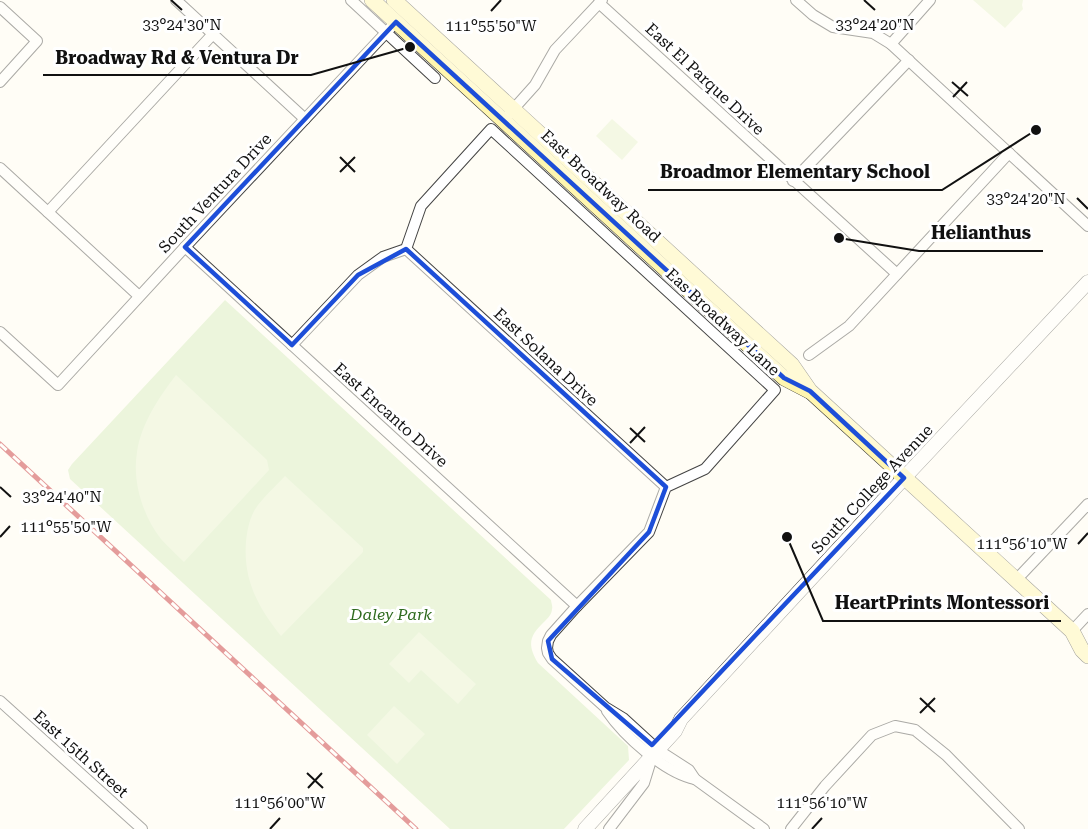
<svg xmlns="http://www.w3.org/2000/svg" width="1088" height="829" font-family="'Roboto Serif',serif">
<rect width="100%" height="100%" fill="#fffdf5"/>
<path fill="#d5ebbd" d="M225,300L551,600C551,602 553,607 552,609C552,614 548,618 545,621C529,636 527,644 538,663L628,746L629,760L564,829H450L70,479L68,470L72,464Z"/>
<g fill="#e6f2cf">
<path d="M973,0H1023L1022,5L1023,9L1005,28Z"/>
<path d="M612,119L638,142L622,160L596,136Z"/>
<path d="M176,375L267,460L269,470L184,562C176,554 168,547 161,539C143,516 132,482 137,452C141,424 159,397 176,375Z"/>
<path d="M285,476L363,548V552L281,636C258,607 243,580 246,542C247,531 249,521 254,511C262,498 275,487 285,476Z"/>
<path d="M419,632L476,684L458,704L421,670L409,683L389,664Z"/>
<path d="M394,706L425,734L397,764L367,735Z"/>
</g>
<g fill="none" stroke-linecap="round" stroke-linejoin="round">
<defs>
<g id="minor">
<path d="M176,0L305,119"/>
<path d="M351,0L435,78"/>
<path d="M796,0L813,15L833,27L873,33L891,44L1088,226"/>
<path d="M599,3L897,274"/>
<path d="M0,7L37,41L0,82"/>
<path d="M891,44L930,0"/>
<path d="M509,114L535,85L555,50L602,0"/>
<path d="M0,168L139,296"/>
<path d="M793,181L909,60"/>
<path d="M48,212L213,34"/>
<path d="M185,247L577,606"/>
<path d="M406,249L666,487"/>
<path d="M0,332L58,385L185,247L396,22"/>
<path d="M292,345L358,275L383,257L406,249L421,206L491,129L775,390L705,469L666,487L649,532L577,606L551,635L548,641L547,648L548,653L552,659L605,707L623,718L658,750L689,770L695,779L764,829"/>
<path d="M809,355L849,326L1009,153"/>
<path d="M1016,580L1088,504"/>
<path d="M1072,631L1088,614"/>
<path d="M0,701L142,829"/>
<path d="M607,711C624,736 665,773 695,779"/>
<path d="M609,829L644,783L652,757"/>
<path d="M791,829L825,786L872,735L895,726L915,730L946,755L1019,829"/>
</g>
<path id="tertiary" d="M585,829L675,731L681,719L904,478L1088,282"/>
<g id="secondary">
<path d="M372,0L784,378L809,391"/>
<path d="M394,0L792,365L810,391L1072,631L1082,650L1088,656"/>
</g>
</defs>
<use href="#minor" stroke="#444" stroke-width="12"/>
<use href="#tertiary" stroke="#444" stroke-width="15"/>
<use href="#secondary" stroke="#333" stroke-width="16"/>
<use href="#minor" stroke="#fff" stroke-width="10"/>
<use href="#tertiary" stroke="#fff" stroke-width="14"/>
<use href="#secondary" stroke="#fff6b0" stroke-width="15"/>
<defs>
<path id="rail" d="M0,444L416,829"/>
</defs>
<use href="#rail" stroke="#c4262e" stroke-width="5"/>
<use href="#rail" stroke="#fff" stroke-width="3" stroke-dasharray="9" stroke-linecap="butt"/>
</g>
<path d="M0 0H1088V829H0ZM396,22L784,378L810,391L904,478L652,745L552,659L548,641L649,532L666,487L406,249L358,275L292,345L185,247Z" fill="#fffdf5" fill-opacity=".55" fill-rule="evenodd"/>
<path fill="none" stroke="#1d4ed8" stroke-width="4.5" stroke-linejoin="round" d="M396,22L784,378L810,391L904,478L652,745L552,659L548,641L649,532L666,487L406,249L358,275L292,345L185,247Z"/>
<path fill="none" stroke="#111" stroke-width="2" d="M171,0L182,10M864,0L875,10M491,11L501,0M952,82L968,96M953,97L967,82M340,157L355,172M340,172L355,157M1077,198L1088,209M630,428L645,442M630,443L645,427M0,487L11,497M0,537L10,526M1078,544L1088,533M920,698L935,712M920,713L935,698M307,773L323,788M308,788L322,773M270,829L280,818M812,829L822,818"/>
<g text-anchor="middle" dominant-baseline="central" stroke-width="6" stroke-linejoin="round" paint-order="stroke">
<g font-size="16" fill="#111" stroke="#fff">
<text transform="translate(705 79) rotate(43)">East El Parque Drive</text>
<text transform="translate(601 186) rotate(43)">East Broadway Road</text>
<text transform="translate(215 193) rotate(-47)">South Ventura Drive</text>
<text transform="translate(723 322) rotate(43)">Eas Broadway Lane</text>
<text transform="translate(546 357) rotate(43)">East Solana Drive</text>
<text transform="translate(391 415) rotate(42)">East Encanto Drive</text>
<text transform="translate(872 489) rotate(-47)">South College Avenue</text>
<text transform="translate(81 754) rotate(42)">East 15th Street</text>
</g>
<g font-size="16" font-style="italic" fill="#2f6b1f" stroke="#fff">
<text x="391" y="614">Daley Park</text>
</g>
</g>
<g font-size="15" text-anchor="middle" fill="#111" stroke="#fff" stroke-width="6" stroke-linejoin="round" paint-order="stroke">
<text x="182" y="30">33°24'30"N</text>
<text x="875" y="30">33°24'20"N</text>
<text x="491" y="31">111°55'50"W</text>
<text x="1026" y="204">33°24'20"N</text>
<text x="62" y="502">33°24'40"N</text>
<text x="66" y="532">111°55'50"W</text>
<text x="1022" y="549">111°56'10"W</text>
<text x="280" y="808">111°56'00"W</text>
<text x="822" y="808">111°56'10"W</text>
</g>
<path fill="none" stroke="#111" stroke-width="2" d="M410 47L311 75H43M1036 130L942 190H648M839 238L919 251H1043M787 537L823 621H1061"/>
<g fill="#111" stroke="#fff" stroke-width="2">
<circle cx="410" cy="47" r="6"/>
<circle cx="1036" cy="130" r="6"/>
<circle cx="839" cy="238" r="6"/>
<circle cx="787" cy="537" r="6"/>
</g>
<g font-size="18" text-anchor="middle" font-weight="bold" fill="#111" stroke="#fff" stroke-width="6" stroke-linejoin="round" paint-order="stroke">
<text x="177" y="64">Broadway Rd &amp; Ventura Dr</text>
<text x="795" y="178">Broadmor Elementary School</text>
<text x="981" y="239">Helianthus</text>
<text x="942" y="609">HeartPrints Montessori</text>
</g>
</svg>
